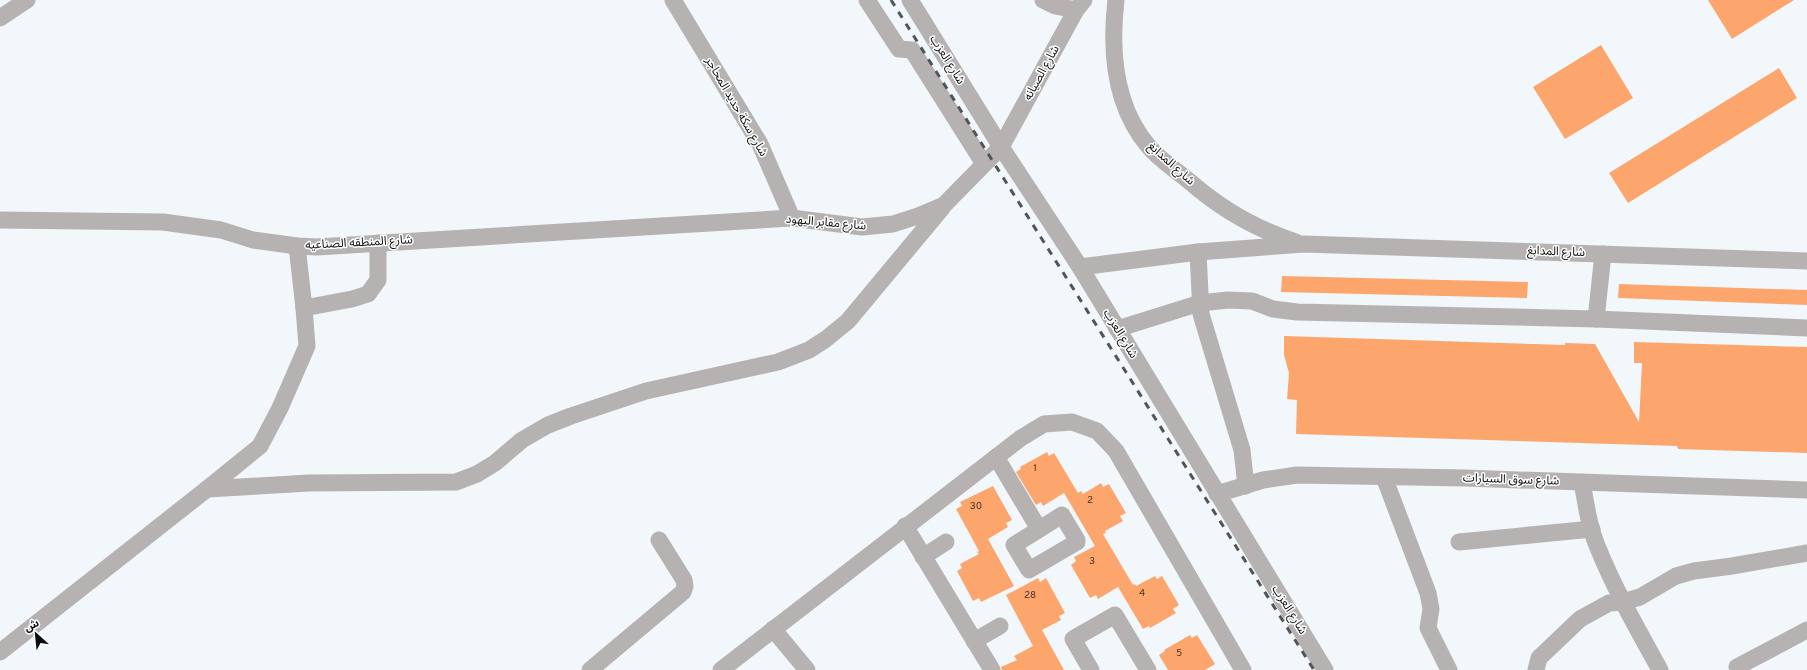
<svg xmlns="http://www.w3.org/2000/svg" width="1807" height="670" font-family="Overpass,'Noto Sans Arabic',sans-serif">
<rect width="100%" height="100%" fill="#f2f7fc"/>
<g fill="#fca66e">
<path d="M1708,0H1794L1732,39Z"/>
<path d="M1601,45L1633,98L1565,139L1533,87Z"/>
<path d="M1779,68L1797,98L1628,203L1609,173Z"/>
<path d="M1282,276L1528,282L1527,298L1281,292Z"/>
<path d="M1619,284L1807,290V305L1618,298Z"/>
<path d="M1284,336L1565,345V343L1595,344L1639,422L1642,363H1634V342L1807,347V453L1678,449L1677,446L1296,434L1297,400L1287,399L1289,373L1284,355Z"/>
<path d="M1047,452L1049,456L1054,453L1078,493L1081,491L1083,494L1101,483L1103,487L1109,484L1126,513L1120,516L1123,521L1105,531L1106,533L1103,534L1133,585L1135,584L1136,586L1155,576L1157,579L1162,576L1179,605L1173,609L1176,613L1150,628L1149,626L1143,629L1118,587L1098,599L1096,595L1090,598L1071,565L1076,561L1074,557L1095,546L1064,493L1043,506L1041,502L1036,505L1016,472L1021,469L1020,467Z"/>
<path d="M993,486L1012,520L1006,523L1008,527L988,539L1014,586L981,602L979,598L973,601L957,571L962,568L960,564L979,554L977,552L979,551L956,509L962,506L960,502Z"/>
<path d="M1038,578L1040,582L1046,578L1065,613L1059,616L1061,620L1042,630L1064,670H1002L1001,667L1017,660L1014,656L1033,646L1006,595Z"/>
<path d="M1190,635L1192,638L1197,635L1215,664L1205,670H1168L1159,655L1165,651L1164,650Z"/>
</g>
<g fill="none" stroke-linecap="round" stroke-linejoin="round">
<g stroke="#b6b2b2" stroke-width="17">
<path d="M673,0L760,144L792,218"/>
<path d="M867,0L899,49L912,50L984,164"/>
<path d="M910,0L1001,147L1080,267L1325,670"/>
<path d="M1043,0L1055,6L1076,10"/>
<path d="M1116,0C1110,51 1114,106 1149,147C1160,160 1176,170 1189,181C1221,209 1255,229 1296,242"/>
<path d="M0,18L27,0"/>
<path d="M0,220L163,222L221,230L253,240L297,246L317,247L792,218L862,227L893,224L918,216L944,205L1001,147L1076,10L1084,0"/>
<path d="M1198,252L1201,314L1242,450L1246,486"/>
<path d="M1080,267L1198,252L1304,244L1807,261"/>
<path d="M304,308L352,299L368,294L378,280V243"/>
<path d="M1596,319L1603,254"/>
<path d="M1117,329L1200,303L1228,300L1252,301L1273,309L1297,312L1596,319L1807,328"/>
<path d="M996,457L1039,529"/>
<path d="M1384,477L1428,593L1431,609L1428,628L1449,670"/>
<path d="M1582,482C1586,504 1589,527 1598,548C1615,590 1638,630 1660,670"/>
<path d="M207,489L309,483L456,482L477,474L495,463L522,440L548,425L571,416L646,391L778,362L809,350L826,339L848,321L942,208"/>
<path d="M1217,494L1263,480L1297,475L1465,478L1807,490"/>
<path d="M1062,515L1077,540V542L1029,570L1014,545Z"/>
<path d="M905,526L992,670"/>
<path d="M1459,542L1592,529"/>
<path d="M923,557L946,542"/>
<path d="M773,629L807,670"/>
<path d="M974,641L1000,626"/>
<path d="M0,652L207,489L260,446L280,408L307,346L304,308L297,246"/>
<path d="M1737,667L1807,630"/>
<path d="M590,670L683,592L685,586L684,580L659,540"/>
<path d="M721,670L1021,438L1044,424L1072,422L1097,431L1116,451L1243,670"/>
<path d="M1091,670L1073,639L1115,615L1148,670"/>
<path d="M1536,670L1539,658L1580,619L1609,603L1623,602L1640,597L1676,576L1694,571L1732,566L1807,553"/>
</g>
<path stroke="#525558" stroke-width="3" stroke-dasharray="7 7" stroke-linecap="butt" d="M891,0L1314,670"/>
</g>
<g text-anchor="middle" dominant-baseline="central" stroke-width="3" stroke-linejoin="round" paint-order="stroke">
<g font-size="10" fill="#473326">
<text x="1035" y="468">1</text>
<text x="1090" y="500">2</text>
<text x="976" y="506">30</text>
<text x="1092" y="561">3</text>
<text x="1142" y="593">4</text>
<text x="1030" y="595">28</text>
<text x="1179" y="653">5</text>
</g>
<g font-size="12" fill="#0b0d0e" stroke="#fff">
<text transform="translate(947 60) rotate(58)">شارع العزب</text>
<text transform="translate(1042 73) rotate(-61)">شارع الصيانه</text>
<text transform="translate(736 107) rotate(60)">شارع سكة حديد المحاجر</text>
<text transform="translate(1171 164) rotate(42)">شارع المدابغ</text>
<text transform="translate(826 223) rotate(5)">شارع مقابر اليهود</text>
<text transform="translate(359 243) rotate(-3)">شارع المنطقه الصناعيه</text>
<text transform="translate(1556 252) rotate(2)">شارع المدابغ</text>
<text transform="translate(1120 334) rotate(59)">شارع العزب</text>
<text transform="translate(1511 480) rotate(2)">شارع سوق السيارات</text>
<text transform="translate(1289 610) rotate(58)">شارع العزب</text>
</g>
</g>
<g transform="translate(36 634) rotate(333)" stroke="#ffffff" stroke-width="3" paint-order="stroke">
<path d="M0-3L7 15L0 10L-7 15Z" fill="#0b0d0e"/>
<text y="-6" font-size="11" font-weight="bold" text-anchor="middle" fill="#0b0d0e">ش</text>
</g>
</svg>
